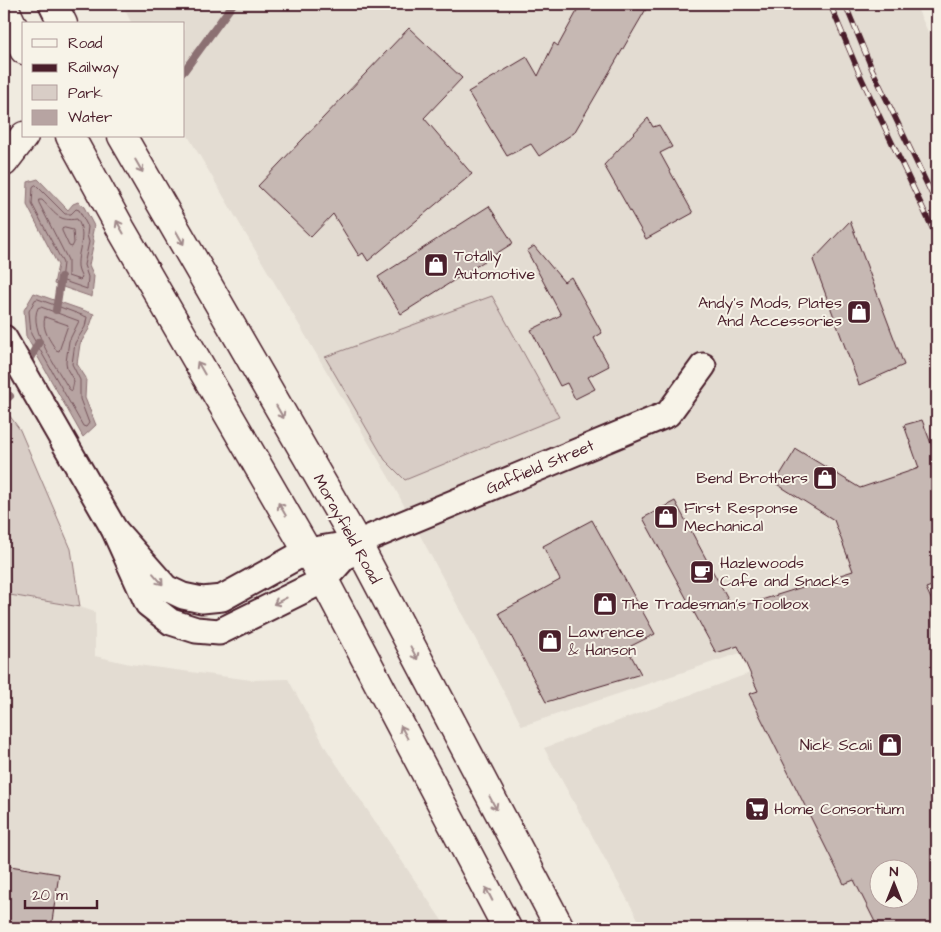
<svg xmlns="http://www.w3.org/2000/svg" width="941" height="932" font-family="'Architects Daughter',sans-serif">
<rect width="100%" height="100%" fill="#f0ebe0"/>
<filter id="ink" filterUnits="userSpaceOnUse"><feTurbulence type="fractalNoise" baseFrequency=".02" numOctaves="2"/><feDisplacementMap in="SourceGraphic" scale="10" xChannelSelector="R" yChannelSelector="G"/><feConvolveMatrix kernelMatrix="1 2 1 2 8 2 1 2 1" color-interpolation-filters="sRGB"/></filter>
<g filter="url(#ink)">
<g fill="#e3dcd2" fill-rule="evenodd">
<path d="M122,4H915L937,51V587L522,726L391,481L184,129V24H132Z"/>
<path d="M4,594L80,607L95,612V656L130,664L251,680L288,679L327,750L447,928H4Z"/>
<path d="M937,605V928H643L544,748ZM878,870H908V900H878Z"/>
</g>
<g fill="#d8cdc6" stroke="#917678">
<path d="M492,296L559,417L405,480L385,460L325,357Z"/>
<path d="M4,408L20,430L71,549L80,607L4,594Z"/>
</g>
<g fill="#b7a4a2" stroke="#8b6f72">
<path d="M38,179L68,210L73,204L78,202L84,207L94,226L92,235L94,241L89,265L94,276L92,297L54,284L58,265L27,205L28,182Z"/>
<path d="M34,293L94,314L89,329L80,344L77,364L86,378L85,398L96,425L83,437L26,336L24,310Z"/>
</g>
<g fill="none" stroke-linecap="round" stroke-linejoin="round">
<g stroke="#76545b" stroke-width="1">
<path d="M36,185L65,214H71L76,209L79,210L88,227L87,235L89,242L84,265L88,277L87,289L61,280L63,263L32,204L33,187Z"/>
<path d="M39,200H42C55,213 58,222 77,219C88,236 77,249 78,266C78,270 80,274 82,278L80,280L68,276V260L39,203Z"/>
<path d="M65,228L73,230L74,243L72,247L69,246L62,231V229Z"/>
<path d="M38,299L87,317L85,327L75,343L72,364L80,380V399L89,423L86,427L83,426L31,334L29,311L35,300Z"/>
<path d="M41,307L79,321L69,341L66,362L67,369L74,381L72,391L69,389C59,371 27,328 38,308Z"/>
<path d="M45,317L68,325L59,351L56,350C50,340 41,329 45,317Z"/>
</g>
<g stroke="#8b6f72" stroke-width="8">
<path d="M184,71L233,4"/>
<path d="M56,310L61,277"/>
<path d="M29,360L39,342"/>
<path d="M4,401L10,396"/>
</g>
</g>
<g fill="#c6b8b3" stroke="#4a1f2b" fill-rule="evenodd">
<path d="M581,4H649L574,133L539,156L531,144L507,156L468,92L527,57L538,76L554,43L558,46Z"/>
<path d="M409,28L462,78L424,118L472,174L368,261L363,253L359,256L333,214L311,237L258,186Z"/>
<path d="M648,118L653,127L659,125L672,147L660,153L693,213L646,239L604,165Z"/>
<path d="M489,206L513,243L401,314L378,277Z"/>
<path d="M850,221L904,365L859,385L813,260Z"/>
<path d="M534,246L564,282L571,277L602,333L594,338L609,366L588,377L595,389L575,399L567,383L560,386L531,330L561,315L527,251Z"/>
<path d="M922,420L937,459V584L926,588L937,612V928H878L854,880L844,884L749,694L758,691L738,646L716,653L643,518L675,501L733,609L853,571L834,520L775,483L796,449L860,488L919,468L904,425ZM878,870H908V900H878Z"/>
<path d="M592,520L655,634L627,648L641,674L546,702L499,613L560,580L543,546Z"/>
<path d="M4,865L59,874L51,928H4Z"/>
</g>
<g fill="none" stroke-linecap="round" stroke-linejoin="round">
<defs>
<g id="minor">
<path d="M4,338L114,529L148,604L171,622L196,630L219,632L324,580L357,543"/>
<path d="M114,529L166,588L183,596L202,600L222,598L307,551L357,543L668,414L703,366"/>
</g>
<g id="major">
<path d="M53,4L63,24"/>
<path d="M4,7L24,50"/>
<path d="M70,136L121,229L324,580L507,928"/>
<path d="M122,136L357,543L560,928"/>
<path d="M4,162L24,136"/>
</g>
</defs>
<use href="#minor" stroke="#4a1f2b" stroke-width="29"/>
<use href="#major" stroke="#4a1f2b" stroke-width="31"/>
<use href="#minor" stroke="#f7f3e8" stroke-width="25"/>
<use href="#major" stroke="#f7f3e8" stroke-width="28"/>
<defs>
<g id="rail">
<path d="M830,4L860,75L937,238"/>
<path d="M845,4L872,69L937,205"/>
</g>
</defs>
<use href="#rail" stroke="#4a1f2b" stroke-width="5.5"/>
<use href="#rail" stroke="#f7f3e8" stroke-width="4" stroke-dasharray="11" stroke-linecap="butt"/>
</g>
<defs><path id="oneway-shaft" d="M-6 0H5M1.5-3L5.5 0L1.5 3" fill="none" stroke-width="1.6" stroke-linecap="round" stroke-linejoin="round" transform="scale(1.25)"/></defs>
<g stroke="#a0898a">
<use href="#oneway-shaft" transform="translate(139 166) rotate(60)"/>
<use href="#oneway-shaft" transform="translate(120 227) rotate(-119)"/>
<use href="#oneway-shaft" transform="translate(180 238) rotate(60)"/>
<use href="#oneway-shaft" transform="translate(201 368) rotate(-120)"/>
<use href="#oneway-shaft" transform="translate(280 412) rotate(60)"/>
<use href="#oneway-shaft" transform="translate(282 509) rotate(-120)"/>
<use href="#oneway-shaft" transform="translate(158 579) rotate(49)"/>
<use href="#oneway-shaft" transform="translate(280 601) rotate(153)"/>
<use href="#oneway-shaft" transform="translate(414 653) rotate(62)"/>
<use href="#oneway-shaft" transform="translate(404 732) rotate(-118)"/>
<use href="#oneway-shaft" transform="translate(493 803) rotate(62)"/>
<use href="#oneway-shaft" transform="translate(489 894) rotate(-117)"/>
</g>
</g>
<defs>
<symbol id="shop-square" viewBox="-11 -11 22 22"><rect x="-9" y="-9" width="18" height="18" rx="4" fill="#4a1f2b" stroke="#f7f3e8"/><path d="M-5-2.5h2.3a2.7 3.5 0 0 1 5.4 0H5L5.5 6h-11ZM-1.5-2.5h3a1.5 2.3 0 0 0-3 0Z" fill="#fff"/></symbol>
<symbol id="cafe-square" viewBox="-11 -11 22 22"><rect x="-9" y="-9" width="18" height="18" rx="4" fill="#4a1f2b" stroke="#f7f3e8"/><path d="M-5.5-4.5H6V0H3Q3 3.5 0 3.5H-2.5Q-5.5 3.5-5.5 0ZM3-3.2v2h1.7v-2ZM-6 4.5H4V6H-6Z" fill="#fff"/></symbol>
<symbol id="supermarket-square" viewBox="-11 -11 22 22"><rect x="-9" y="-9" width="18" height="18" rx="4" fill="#4a1f2b" stroke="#f7f3e8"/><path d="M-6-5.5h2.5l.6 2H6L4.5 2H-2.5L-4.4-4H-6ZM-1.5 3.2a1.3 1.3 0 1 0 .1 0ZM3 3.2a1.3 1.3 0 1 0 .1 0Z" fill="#fff"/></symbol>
</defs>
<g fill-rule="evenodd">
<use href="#shop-square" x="422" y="251" width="28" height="28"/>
<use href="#shop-square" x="845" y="298" width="28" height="28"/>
<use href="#shop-square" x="811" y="464" width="28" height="28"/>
<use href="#shop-square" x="652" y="503" width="28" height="28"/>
<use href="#cafe-square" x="688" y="558" width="28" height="28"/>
<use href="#shop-square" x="591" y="590" width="28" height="28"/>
<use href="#shop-square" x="536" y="627" width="28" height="28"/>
<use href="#shop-square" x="876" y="731" width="28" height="28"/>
<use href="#supermarket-square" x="743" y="795" width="28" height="28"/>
</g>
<g text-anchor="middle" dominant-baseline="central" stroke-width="4" stroke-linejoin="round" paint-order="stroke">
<g font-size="16" fill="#4a1f2b" stroke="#f7f3e8" text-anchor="start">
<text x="454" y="256">Totally<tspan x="454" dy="18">Automotive</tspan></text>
<text x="842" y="303" text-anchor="end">Andy's Mods, Plates<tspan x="842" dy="18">And Accessories</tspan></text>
<text x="808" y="478" text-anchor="end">Bend Brothers</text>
<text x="684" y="508">First Response<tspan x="684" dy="18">Mechanical</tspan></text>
<text x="720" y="563">Hazlewoods<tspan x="720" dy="18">Cafe and Snacks</tspan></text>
<text x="622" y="604">The Tradesman's Toolbox</text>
<text x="568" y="632">Lawrence<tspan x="568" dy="18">&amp; Hanson</tspan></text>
<text x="872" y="745" text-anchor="end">Nick Scali</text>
<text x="774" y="809">Home Consortium</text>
</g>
<g font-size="16" fill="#4a1f2b" stroke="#f7f3e8">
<text transform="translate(540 467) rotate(-23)">Gaffield Street</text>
<text transform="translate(347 529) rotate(61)">Morayfield Road</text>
</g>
</g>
<rect width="941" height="932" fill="none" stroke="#f7f3e8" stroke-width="20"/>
<rect x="10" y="10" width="921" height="912" fill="none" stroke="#4a1f2b" stroke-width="2" filter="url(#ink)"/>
<rect x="22" y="22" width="162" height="115" fill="#f7f3e8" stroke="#b29e9c"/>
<rect x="32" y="39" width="25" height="8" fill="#f7f3e8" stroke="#b29e9c"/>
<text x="68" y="48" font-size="15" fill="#4a1f2b">Road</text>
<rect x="32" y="64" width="25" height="8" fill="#4a1f2b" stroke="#b29e9c"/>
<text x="68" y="72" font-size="15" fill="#4a1f2b">Railway</text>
<rect x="32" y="85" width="25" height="15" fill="#d8cdc6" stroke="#b29e9c"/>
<text x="68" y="98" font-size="15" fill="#4a1f2b">Park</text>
<rect x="32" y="110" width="25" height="15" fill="#b7a4a2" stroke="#b29e9c"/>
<text x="68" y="122" font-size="15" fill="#4a1f2b">Water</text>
<g transform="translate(894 884)"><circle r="24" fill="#f7f3e8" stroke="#b29e9c"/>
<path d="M0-4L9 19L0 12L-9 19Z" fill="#4a1f2b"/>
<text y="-8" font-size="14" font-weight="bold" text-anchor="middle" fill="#4a1f2b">N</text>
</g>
<path d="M25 900v8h72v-8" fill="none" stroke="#4a1f2b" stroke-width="2.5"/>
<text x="32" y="900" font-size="15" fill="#4a1f2b" stroke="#f7f3e8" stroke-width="4" paint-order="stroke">20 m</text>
</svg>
